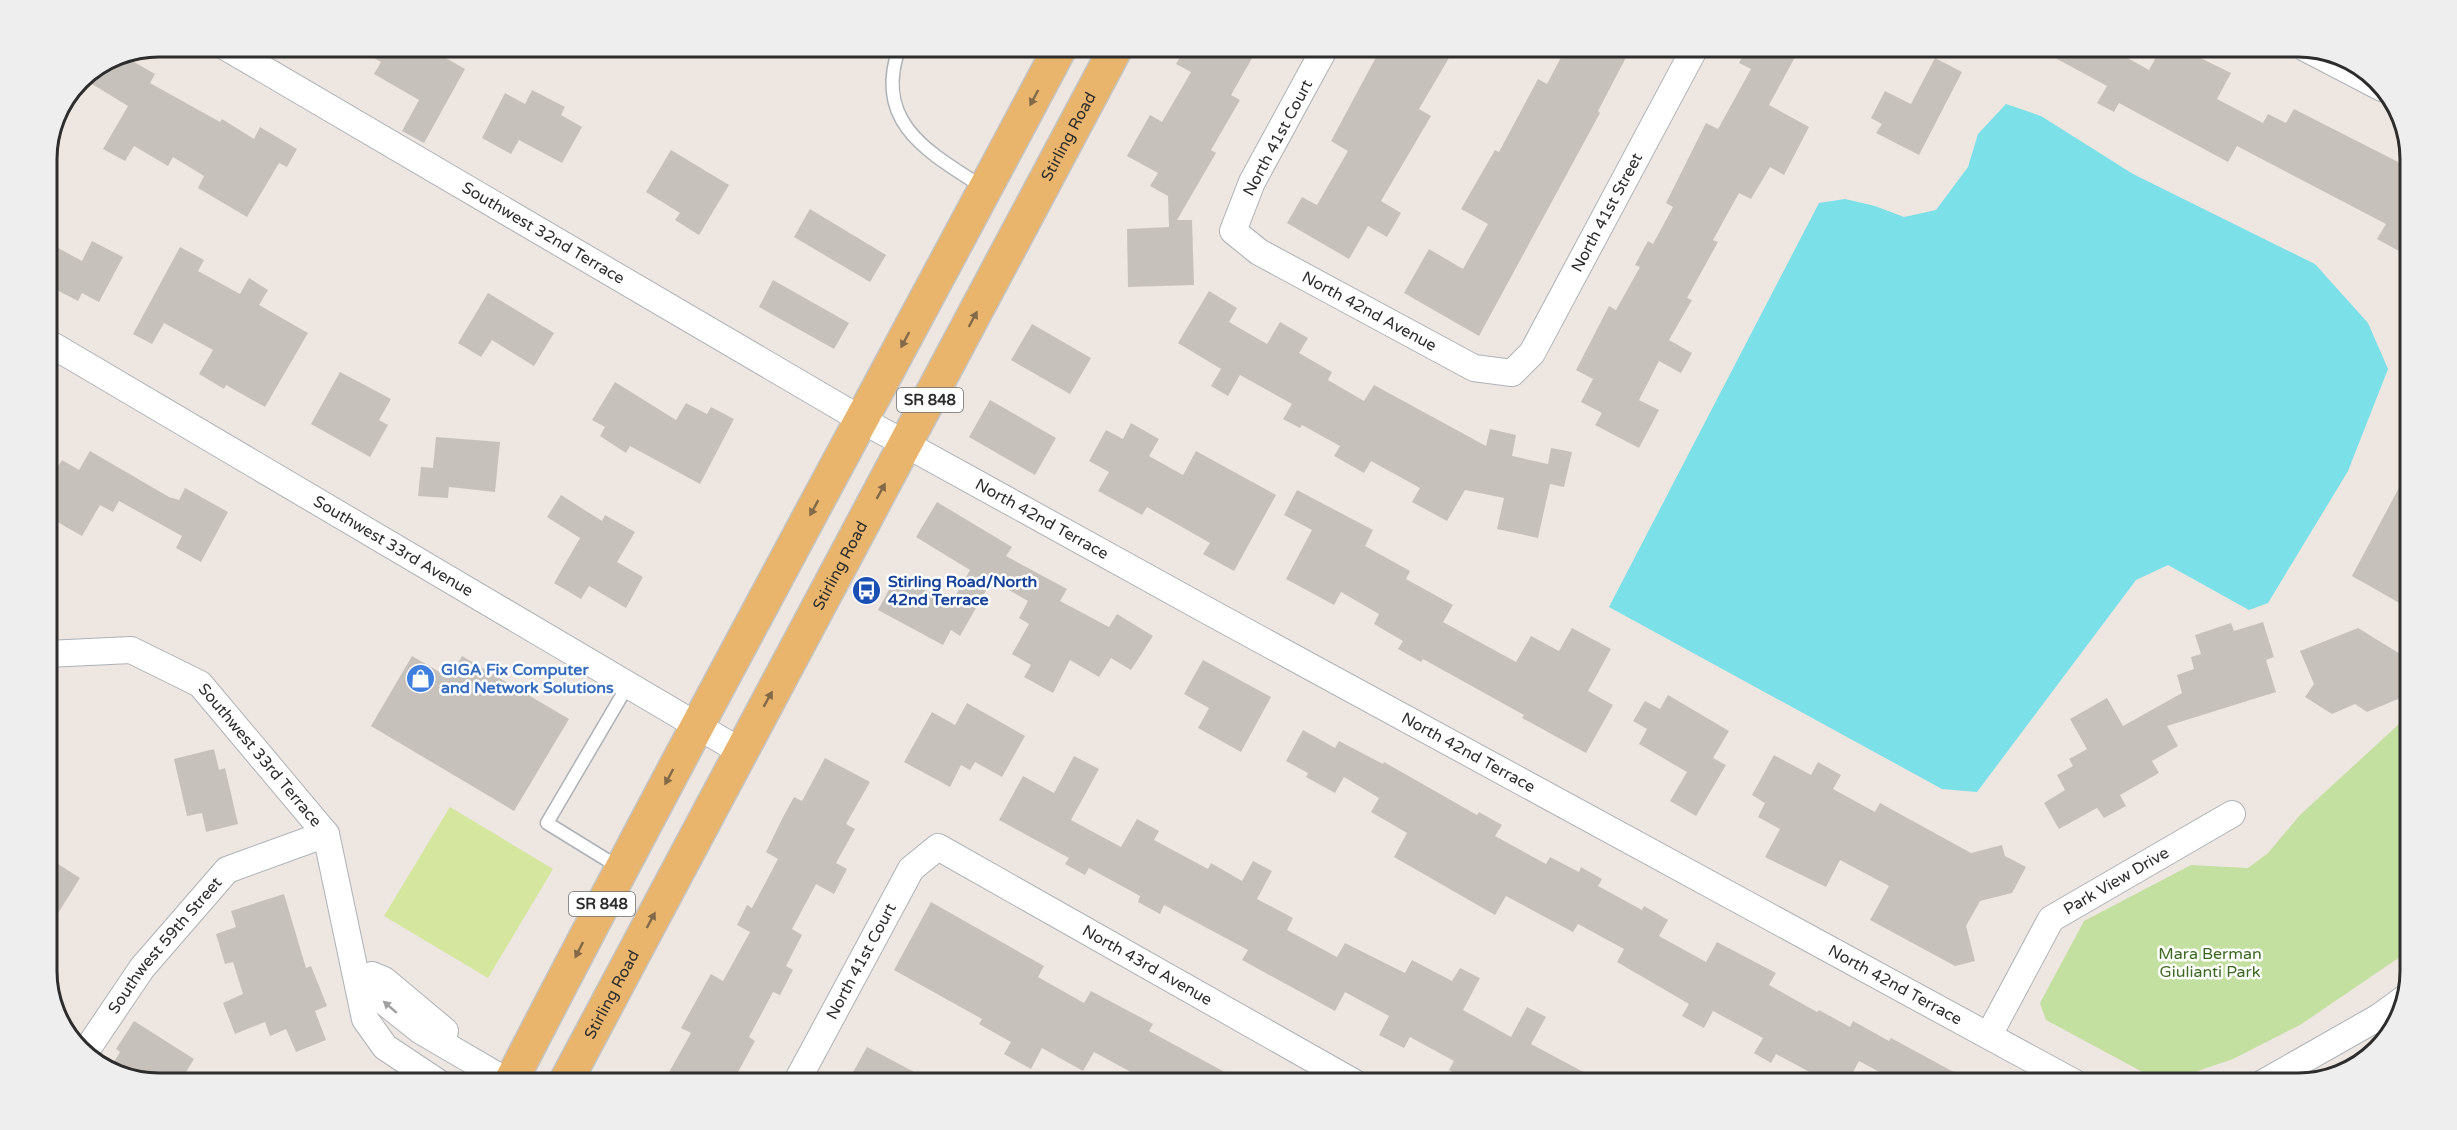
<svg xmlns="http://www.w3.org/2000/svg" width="2457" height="1130" font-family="'Varela Round',sans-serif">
<rect width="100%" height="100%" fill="#eee6e1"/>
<path fill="#c3e0a1" d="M2410,714V947L2400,957L2300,1025L2233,1059L2163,1083L2046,1020L2040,1003L2084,921L2191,865L2248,868L2268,853L2300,815Z"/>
<path fill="#d5e69e" d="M450,807L553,869L488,978L384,916Z"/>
<path fill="#7ce0e8" d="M2006,104L2041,116L2133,174L2315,264L2368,323L2388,369L2348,471L2268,603L2249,610L2168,565L2136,580L1977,792L1942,789L1609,607L1819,203L1845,199L1875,206L1904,217L1936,210L1968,167L1978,134Z"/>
<g fill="#c7c1bc">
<path d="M353,46H425L465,69L424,143L402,131L419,100L374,74L381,62Z"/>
<path d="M1186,46H1259L1231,95L1240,100L1211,150L1216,153L1177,220H1192L1194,285L1128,287L1127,229L1169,227L1168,196L1150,186L1158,173L1127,156L1150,115L1162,122L1191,72L1176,64Z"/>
<path d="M1382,46H1456L1419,109L1431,116L1381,201L1401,213L1387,237L1368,226L1349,259L1287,223L1302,197L1317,205L1348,151L1331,141Z"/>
<path d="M1567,46H1632L1598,111L1600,113L1479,336L1404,293L1429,249L1463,269L1488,224L1461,209L1495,150L1499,152L1538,79L1547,84Z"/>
<path d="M1748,46H1801L1769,105L1809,127L1784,175L1770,167L1751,199L1739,193L1713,240L1718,242L1687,298L1692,300L1669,340L1692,353L1681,373L1659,361L1639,400L1659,410L1639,448L1595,425L1602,413L1581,402L1593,379L1576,370L1609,306L1616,310L1640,267L1635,265L1648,241L1653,244L1673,207L1666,203L1706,123L1718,129L1751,69L1739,63Z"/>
<path d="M2033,46H2106L2149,70L2162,46H2176L2231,73L2217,99L2263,123L2268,114L2286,123L2294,109L2410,168V257L2377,239L2386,224L2237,146L2228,162L2119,103L2114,112L2097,103L2107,86Z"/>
<path d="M120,54L155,74L150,83L220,122L222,119L254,139L260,127L297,149L287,167L279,163L247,217L198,188L204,176L173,157L168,166L134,146L125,161L103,149L128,106L82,78Z"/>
<path d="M1935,58L1962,72L1919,155L1876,133L1882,124L1871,118L1885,91L1911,104Z"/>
<path d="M532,90L565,107L561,115L582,127L562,163L519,140L511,154L482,138L505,93L525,104Z"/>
<path d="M671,150L729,185L699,235L675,220L680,213L646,192Z"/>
<path d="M810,209L886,255L870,282L794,237Z"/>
<path d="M92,241L123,257L99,302L82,293L78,301L47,285V242L82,261Z"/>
<path d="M180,247L204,260L198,271L240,294L249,278L268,290L259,305L308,333L265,407L226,385L224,389L199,374L213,350L164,323L152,344L133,334Z"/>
<path d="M773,280L849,323L834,349L759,307Z"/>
<path d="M1209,291L1237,308L1229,322L1267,344L1280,322L1308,338L1299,353L1332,372L1328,380L1364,401L1374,385L1486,446L1490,429L1516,435L1512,456L1548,464L1551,448L1572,452L1564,487L1550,484L1538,538L1497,529L1504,498L1465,490L1447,521L1412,502L1420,488L1371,461L1364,473L1334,456L1340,446L1302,425L1300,428L1283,419L1292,404L1240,375L1228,396L1211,386L1221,369L1178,343Z"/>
<path d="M488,293L554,333L534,366L492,340L481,357L458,343Z"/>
<path d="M1032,324L1091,358L1070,394L1011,360Z"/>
<path d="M340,372L391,399L379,420L388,425L370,457L311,424Z"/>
<path d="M615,382L676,420L686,403L707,414L711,407L734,419L700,484L630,446L626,453L600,436L605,427L592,420Z"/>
<path d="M990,400L1056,438L1035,475L969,437Z"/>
<path d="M1131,423L1159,439L1149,456L1183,475L1196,451L1276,495L1234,571L1203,554L1210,543L1147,507L1142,515L1098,491L1109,472L1089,461L1106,430L1123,439Z"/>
<path d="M436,437L500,442L495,492L449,487L448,498L418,496L421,467L433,468Z"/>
<path d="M90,451L169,497L179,500L185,488L228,512L201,562L176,548L182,536L119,501L113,512L100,505L82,536L47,516V486L62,460L79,470Z"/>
<path d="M2410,467V609L2352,576Z"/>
<path d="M1297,490L1373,530L1365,546L1410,571L1406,579L1453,605L1443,622L1516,662L1531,636L1559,651L1572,628L1611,649L1588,691L1613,705L1586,753L1522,718L1524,715L1423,659L1421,662L1398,649L1403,641L1374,624L1379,614L1341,592L1334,605L1286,579L1312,530L1284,515Z"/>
<path d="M561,495L602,521L605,515L635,532L617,562L643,577L626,608L589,586L581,599L554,583L580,538L547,517Z"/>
<path d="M937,502L1012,547L1006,556L1067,589L1060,601L1109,627L1117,614L1153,636L1131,670L1111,658L1099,677L1070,660L1053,693L1024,677L1031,665L1012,654L1029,624L1019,618L1028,601L992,580L960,636L951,630L943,645L878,610L897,575L951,604L970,570L916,537Z"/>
<path d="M2263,622L2274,657L2266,660L2276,692L2167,726L2178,746L2152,761L2159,773L2120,795L2126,806L2104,818L2097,808L2059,829L2044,803L2065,790L2057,775L2073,766L2069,759L2087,749L2070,719L2107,698L2123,726L2182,693L2177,675L2194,669L2191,657L2201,654L2195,635L2231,623L2234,631Z"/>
<path d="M2358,628L2410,660V678L2398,699L2367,712L2355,704L2332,714L2305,697L2314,684L2300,651Z"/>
<path d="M412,656L450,678L462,656L569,719L514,811L371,726Z"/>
<path d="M1203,660L1271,697L1241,752L1198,728L1209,708L1184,694Z"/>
<path d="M1668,695L1729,731L1713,758L1726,765L1696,816L1670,801L1687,772L1639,744L1647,729L1633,721L1645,701L1660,709Z"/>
<path d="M967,703L1025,736L1002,777L975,762L970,770L961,765L950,787L904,762L932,712L955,725Z"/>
<path d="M1303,730L1335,748L1339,741L1383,764L1384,762L1477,815L1479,812L1502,825L1495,836L1546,864L1550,857L1579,872L1581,867L1602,879L1598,886L1642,910L1644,906L1668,920L1659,936L1706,962L1717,942L1776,973L1769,985L1817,1012L1819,1010L1850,1027L1853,1021L1889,1041L1891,1038L1974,1083H1900L1859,1061L1847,1083H1830L1776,1054L1771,1063L1754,1053L1763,1038L1713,1011L1704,1028L1682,1016L1689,1004L1617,962L1624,949L1578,924L1573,932L1506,896L1495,915L1394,857L1407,833L1371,812L1379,798L1344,777L1335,793L1306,777L1308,773L1286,761Z"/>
<path d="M214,749L219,770L225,768L238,824L206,832L202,813L187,816L174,759Z"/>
<path d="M1774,755L1811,775L1818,762L1841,775L1833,789L1875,812L1880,803L1971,853L2002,845L2005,856L2026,867L2012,893L1980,901L1966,926L1975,961L1955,966L1870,920L1889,886L1840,860L1826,887L1765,857L1780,829L1758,817L1765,803L1752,795Z"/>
<path d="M1074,756L1099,769L1071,820L1121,847L1137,819L1159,831L1154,840L1208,869L1211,863L1242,881L1253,861L1272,871L1257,899L1293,918L1287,930L1337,957L1345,943L1405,973L1412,960L1452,981L1460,968L1480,978L1463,1010L1511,1037L1527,1007L1546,1017L1531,1044L1604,1083H1473L1449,1070L1454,1061L1410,1037L1404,1048L1379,1035L1389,1016L1345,992L1335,1011L1242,960L1248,950L1164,905L1160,914L1138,902L1140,896L1089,868L1085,875L1065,864L1069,858L999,820L1023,776L1054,793Z"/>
<path d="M825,758L870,782L846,824L855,829L836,863L847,869L834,894L816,884L792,929L802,935L786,966L793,970L780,995L773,992L749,1037L755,1041L732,1083H663L691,1033L681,1028L711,974L723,981L750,932L737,925L747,905L752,908L778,859L766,852L782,819L794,797L802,801Z"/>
<path d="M47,857L80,878L47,931Z"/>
<path d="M284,894L306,968L311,966L327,1006L315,1011L326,1040L296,1052L286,1029L270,1036L265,1022L235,1034L223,1003L243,994L233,962L225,964L216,934L236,927L231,911Z"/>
<path d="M931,902L1044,966L1038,977L1084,1003L1091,991L1153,1024L1149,1031L1245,1083H1134L1138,1076L1094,1052L1083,1071L1042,1048L1031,1069L1004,1054L1011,1042L979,1024L982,1019L894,970Z"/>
<path d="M134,1021L194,1059L179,1083H159L115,1075L109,1070L120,1052L116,1049Z"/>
<path d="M867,1047L935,1083H847Z"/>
</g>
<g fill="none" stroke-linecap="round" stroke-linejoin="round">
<defs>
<g id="lane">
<path d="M900,46C871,123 930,153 984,188"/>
<path d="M620,868L547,823L628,685"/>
</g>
<g id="street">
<path id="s1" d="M224,46L862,420L1208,611L2075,1083"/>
<path id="s2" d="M1326,46L1252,182L1233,231L1259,252L1474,368L1512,373L1532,353L1696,46"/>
<path d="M2305,48L2382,88"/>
<path id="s3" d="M47,342L740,751"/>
<path id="s4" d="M47,654L131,650L200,684L326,834L365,1019L385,1047L439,1083"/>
<path d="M367,977L372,975L384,980L445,1031"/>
<path d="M358,981L421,1031L510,1083"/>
<path id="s5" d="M1989,1035L2051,919L2232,814"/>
<path id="s6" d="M86,1051L142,968L227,870L326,834"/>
<path id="s7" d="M796,1083L911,869L938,847L1355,1083"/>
<path d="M2263,1083L2379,1017L2405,998"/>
</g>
<g id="primary">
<path d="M510,1083C689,735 878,392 1061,46"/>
<path id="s8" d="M565,1083L1117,46"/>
</g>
</defs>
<use href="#lane" stroke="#adb2b8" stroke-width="15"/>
<use href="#street" stroke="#adb2b8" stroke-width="28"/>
<use href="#primary" stroke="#c4c4c4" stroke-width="36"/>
<use href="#lane" stroke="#fff" stroke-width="12"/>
<use href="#street" stroke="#fff" stroke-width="26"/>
<use href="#primary" stroke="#e9b46b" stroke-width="33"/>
</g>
<defs><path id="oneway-solid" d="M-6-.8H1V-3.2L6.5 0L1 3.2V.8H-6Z" transform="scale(1.5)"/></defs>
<g fill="#826a49">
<use href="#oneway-solid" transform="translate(1034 98) rotate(118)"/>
<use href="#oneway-solid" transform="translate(973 319) rotate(-62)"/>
<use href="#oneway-solid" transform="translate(905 340) rotate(118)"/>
<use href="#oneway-solid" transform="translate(881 491) rotate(-61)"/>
<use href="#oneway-solid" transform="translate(814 508) rotate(119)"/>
<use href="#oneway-solid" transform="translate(768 699) rotate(-61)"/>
<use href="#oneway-solid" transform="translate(669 777) rotate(118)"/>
<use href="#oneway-solid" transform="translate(651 920) rotate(-62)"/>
<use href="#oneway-solid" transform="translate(579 950) rotate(117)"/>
</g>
<use fill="#a0a0a0" href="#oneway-solid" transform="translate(390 1007) rotate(-139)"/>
<defs>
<symbol id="bus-disc" viewBox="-11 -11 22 22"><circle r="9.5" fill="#1a4fb4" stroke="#fff"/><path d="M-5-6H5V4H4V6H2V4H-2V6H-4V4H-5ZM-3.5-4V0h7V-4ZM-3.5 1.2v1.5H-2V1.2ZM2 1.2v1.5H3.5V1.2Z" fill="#fff"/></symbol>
<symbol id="shop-disc" viewBox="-11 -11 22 22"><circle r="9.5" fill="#3f7fe0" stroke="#fff"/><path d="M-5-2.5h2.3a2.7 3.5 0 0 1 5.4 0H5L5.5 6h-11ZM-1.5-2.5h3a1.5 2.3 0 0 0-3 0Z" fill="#fff"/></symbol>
</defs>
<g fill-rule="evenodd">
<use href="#bus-disc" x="850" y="574" width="33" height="33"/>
<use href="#shop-disc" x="404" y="662" width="33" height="33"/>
</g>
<g text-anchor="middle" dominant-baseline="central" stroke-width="5" stroke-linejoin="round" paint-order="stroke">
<g fill="#fff" stroke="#6c6c6c" stroke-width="1.5">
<rect x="897" y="388" width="66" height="24" rx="4.5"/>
<rect x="569" y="892" width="66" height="24" rx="4.5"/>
</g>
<g font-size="15" font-weight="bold" fill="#2d2d2d">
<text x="930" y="400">SR 848</text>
<text x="602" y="904">SR 848</text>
</g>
<g font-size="16" fill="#2d2d2d" stroke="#fff">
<text stroke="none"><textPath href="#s8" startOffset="1072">Stirling Road</textPath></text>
<text transform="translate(1278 138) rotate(-62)">North 41st Court</text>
<text stroke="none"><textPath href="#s2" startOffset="711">North 41st Street</textPath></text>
<text stroke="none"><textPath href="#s1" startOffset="370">Southwest 32nd Terrace</textPath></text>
<text stroke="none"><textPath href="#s2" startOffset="366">North 42nd Avenue</textPath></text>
<text stroke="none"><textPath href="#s1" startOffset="945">North 42nd Terrace</textPath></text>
<text stroke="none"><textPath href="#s3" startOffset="402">Southwest 33rd Avenue</textPath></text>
<text stroke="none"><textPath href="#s8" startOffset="586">Stirling Road</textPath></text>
<text stroke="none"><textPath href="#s1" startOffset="1431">North 42nd Terrace</textPath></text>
<text stroke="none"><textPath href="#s4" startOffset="254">Southwest 33rd Terrace</textPath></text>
<text stroke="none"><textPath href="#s5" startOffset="207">Park View Drive</textPath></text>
<text stroke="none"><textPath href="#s6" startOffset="132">Southwest 59th Street</textPath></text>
<text stroke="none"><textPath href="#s7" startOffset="138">North 41st Court</textPath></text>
<text stroke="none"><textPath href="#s7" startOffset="518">North 43rd Avenue</textPath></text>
<text stroke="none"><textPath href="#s1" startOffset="1917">North 42nd Terrace</textPath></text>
<text stroke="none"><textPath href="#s8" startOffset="100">Stirling Road</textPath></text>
</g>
<g font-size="16" font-weight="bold" fill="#164399" stroke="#fff" text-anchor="start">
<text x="888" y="582">Stirling Road/North<tspan x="888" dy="18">42nd Terrace</tspan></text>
</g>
<g font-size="16" font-weight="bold" fill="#366cbe" stroke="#fff" text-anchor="start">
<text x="441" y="670">GIGA Fix Computer<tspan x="441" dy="18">and Network Solutions</tspan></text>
</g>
<g font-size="16" fill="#3c6820" stroke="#fff">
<text x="2210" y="954">Mara Berman<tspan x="2210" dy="18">Giulianti Park</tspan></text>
</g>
</g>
<path d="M0 0H2457V1130H0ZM159 57H2298A102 102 0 0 1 2400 159V971A102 102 0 0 1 2298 1073H159A102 102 0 0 1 57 971V159A102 102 0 0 1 159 57Z" fill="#eee" fill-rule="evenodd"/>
<path fill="none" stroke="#2d2d2d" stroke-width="3" d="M159 57H2298A102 102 0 0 1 2400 159V971A102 102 0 0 1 2298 1073H159A102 102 0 0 1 57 971V159A102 102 0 0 1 159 57Z"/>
</svg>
